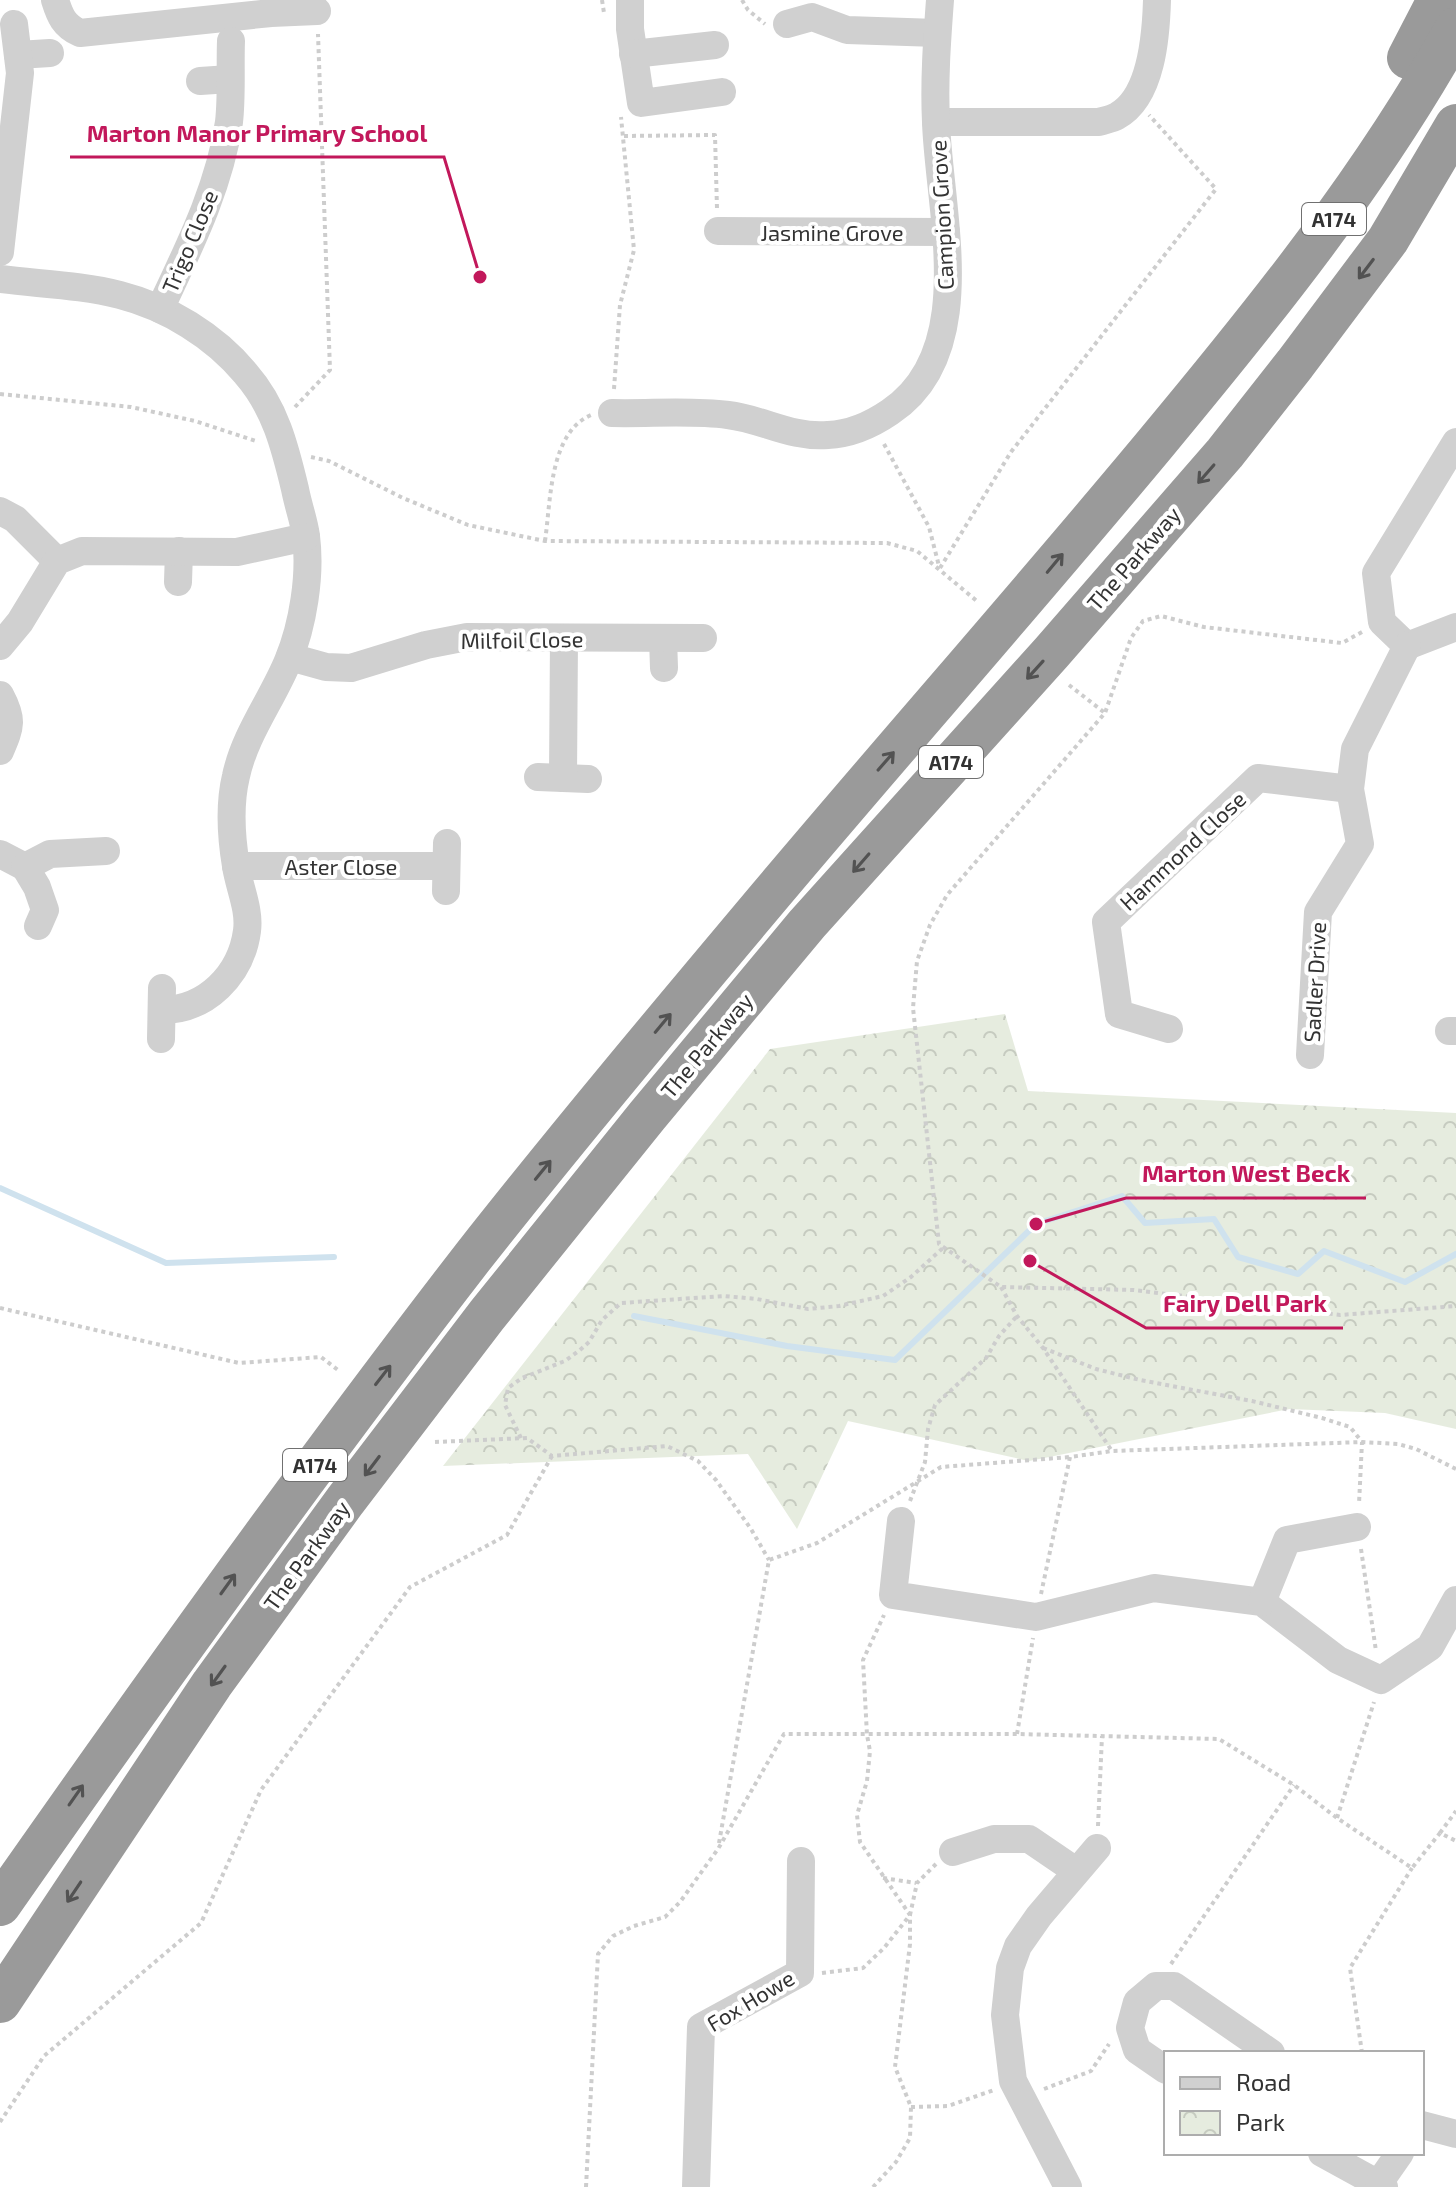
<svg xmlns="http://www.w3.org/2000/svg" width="1456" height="2187" font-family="'Exo 2',sans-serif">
<defs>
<pattern id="park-crowns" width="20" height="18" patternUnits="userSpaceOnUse" patternTransform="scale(2)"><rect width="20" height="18" fill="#e6ecdf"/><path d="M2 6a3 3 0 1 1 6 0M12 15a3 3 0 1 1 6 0" fill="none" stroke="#c6cbc0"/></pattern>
</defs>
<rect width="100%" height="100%" fill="#fff"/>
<path fill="url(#park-crowns)" d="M1005,1014L1028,1091L1456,1113V1429L1385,1413L1289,1409L1029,1461L848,1421L797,1529L748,1454L443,1466L770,1049Z"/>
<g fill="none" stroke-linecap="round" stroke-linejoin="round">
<g stroke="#cfe2ee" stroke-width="6">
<path d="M0,1188L166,1263L334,1257"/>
<path d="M634,1316L787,1346L895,1360L1036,1224L1122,1196L1145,1223L1214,1219L1238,1257L1298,1274L1324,1251L1405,1282L1456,1254"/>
</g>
<g stroke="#cdcdcd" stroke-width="4" stroke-dasharray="4 4" stroke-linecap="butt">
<path d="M602,0L604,13"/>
<path d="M742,0L748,10L765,24"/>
<path d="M624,136L715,135L717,209"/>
<path d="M614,389L620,305L634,250L621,117"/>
<path d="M0,394L131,407L195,421L256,441"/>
<path d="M295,407L330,370L318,34"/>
<path d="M884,444L929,527L939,566"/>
<path d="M311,457L329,461L403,498L468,525L545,541L887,543L917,551L978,602"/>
<path d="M545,541C551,501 549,433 591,415"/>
<path d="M940,568L1011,452L1216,189L1149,115"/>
<path d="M1362,632L1342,643L1204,627L1161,616L1143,621L1131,638L1105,713L947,895L930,925L917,961L913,1008L939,1244L1001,1287L1134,1290L1340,1315L1456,1306"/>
<path d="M1069,685L1105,713"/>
<path d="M1001,1287L1017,1316L1043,1348L1112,1451"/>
<path d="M0,1308L239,1363L321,1357L338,1370"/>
<path d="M1043,1348L1096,1369L1140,1380L1252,1401L1322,1418L1350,1427L1362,1442L1359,1504"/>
<path d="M521,1438L505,1405L508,1388L522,1378L565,1361L580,1350L589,1342L602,1320L621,1303L724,1296L757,1299L808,1309L839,1306L883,1296L911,1277L944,1247"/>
<path d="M435,1442L527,1438L552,1456L667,1446L698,1461L716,1480L751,1529L769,1560"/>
<path d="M910,1501L925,1462L928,1429L935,1405L986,1358L999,1336L1017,1316"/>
<path d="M1361,1549L1376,1651"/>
<path d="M1041,1594L1070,1457L1112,1451L1362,1442L1398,1444L1416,1449L1456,1469"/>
<path d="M1017,1734L1033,1638"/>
<path d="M1337,1818L1374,1702"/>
<path d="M1098,1826L1102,1736"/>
<path d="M1440,1833L1456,1811"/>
<path d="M719,1843L769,1560L817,1543L941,1467L1070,1457"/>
<path d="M883,1878L916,1883"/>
<path d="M1171,1964L1294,1785"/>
<path d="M822,1973L863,1968L884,1948L910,1915L917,1883L936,1864"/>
<path d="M1362,2053L1350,1968L1412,1868"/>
<path d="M1044,2089L1091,2071L1109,2044"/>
<path d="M911,2107L948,2106L994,2090"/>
<path d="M0,2122L44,2056L201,1923L261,1790L410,1587L507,1535L552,1456"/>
<path d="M586,2187L598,1954L613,1936L634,1926L665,1917L680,1902L718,1849L784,1734H1017L1219,1739L1294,1785L1337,1818L1412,1868L1440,1833L1456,1841"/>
<path d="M873,2187L896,2162L910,2138L911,2107L895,2067L910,1944V1915L860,1842L857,1815L867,1781L870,1751L867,1735L863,1660L884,1615"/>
</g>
<g stroke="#d0d0d0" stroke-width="28">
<path d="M55,0C60,16 64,26 80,33L271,13L317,11"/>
<path d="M630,0V29L641,103L722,92"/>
<path d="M787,24L812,17L847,30L937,33"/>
<path d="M633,54L715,45"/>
<path d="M18,55L50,53"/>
<path d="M200,81L230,79"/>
<path d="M936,122H1099C1105,120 1112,119 1117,116C1152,97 1156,35 1157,0"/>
<path d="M718,231L946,232"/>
<path d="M0,252L20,73L14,24"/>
<path d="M0,279C39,284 82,285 120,295C167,307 215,336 246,374C275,407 285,447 295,489C298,505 304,521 306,536C311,575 303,625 288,661C272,700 245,734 236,776C229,805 231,836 236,866C239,887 250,909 247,931C241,975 206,1010 162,1010"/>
<path d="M160,309C188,249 219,189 229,122C232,96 230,67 231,41"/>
<path d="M612,413C650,414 690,410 728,415C763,419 790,438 828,435C852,434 871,425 890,412C980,352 939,212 936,122C934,81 937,40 940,0"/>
<path d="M0,511L15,519L57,561"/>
<path d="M178,582L179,551"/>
<path d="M663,638L664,668"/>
<path d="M0,646L20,622L57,561L82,551L237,552L306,537"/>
<path d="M1407,646L1382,622L1376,573L1456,442"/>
<path d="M1407,646L1456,627"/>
<path d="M290,657L326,667L351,668L426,645L467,637L703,638"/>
<path d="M0,695C13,719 11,726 0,751"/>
<path d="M538,777L588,779"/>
<path d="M563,778L564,638"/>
<path d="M0,854L25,867"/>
<path d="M236,866H446"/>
<path d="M25,867L50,854L106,851"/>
<path d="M25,867L37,887L45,910L38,926"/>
<path d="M446,891L447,843"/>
<path d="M1169,1029L1119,1014L1106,922L1258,778L1350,789"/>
<path d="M1449,1031H1456"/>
<path d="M161,1039L162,988"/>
<path d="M1310,1055L1318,912L1360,844L1350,789L1355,749L1407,646"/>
<path d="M901,1521L893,1595L1036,1617L1154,1588L1262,1602L1338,1660L1381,1680L1430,1647L1456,1600"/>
<path d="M1262,1602L1287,1540L1357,1527"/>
<path d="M953,1852L994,1839H1029L1076,1871"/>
<path d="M1166,2070L1137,2050L1130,2028L1137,2002L1156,1986H1174L1271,2053"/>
<path d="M1422,2125L1456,2134"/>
<path d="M1322,2153L1384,2187"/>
<path d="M1379,2183L1400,2153"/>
<path d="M696,2187L701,2027L800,1973L801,1861"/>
<path d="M1068,2187L1013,2081L1005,2015L1010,1968L1018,1946L1039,1916L1097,1848"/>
</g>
<g stroke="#9a9a9a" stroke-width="42">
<path d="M1408,58L1438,0"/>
<path d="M0,1905C153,1686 309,1469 472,1258C568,1136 668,1017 768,898C896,746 1028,597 1156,443C1265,312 1373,178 1456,28"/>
<path d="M0,2002L212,1684L345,1501L487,1315L647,1116L807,924L1051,653L1225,453L1295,364L1388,240L1456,125"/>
</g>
</g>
<defs><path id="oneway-shaft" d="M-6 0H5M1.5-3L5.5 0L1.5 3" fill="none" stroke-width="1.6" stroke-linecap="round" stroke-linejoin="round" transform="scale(2)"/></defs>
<g stroke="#525252">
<use href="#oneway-shaft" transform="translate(1366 269) rotate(127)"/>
<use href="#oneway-shaft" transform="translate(1206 474) rotate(131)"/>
<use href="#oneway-shaft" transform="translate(1055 563) rotate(-50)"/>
<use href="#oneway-shaft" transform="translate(1035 670) rotate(132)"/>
<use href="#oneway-shaft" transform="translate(886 761) rotate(-49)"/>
<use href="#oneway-shaft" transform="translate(861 863) rotate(131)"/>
<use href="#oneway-shaft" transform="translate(663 1023) rotate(-50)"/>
<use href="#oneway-shaft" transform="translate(543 1170) rotate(-51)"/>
<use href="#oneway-shaft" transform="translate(383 1375) rotate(-52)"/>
<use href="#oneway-shaft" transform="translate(372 1466) rotate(127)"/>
<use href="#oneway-shaft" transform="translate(228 1584) rotate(-54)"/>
<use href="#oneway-shaft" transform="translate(218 1676) rotate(126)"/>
<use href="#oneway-shaft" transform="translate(76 1795) rotate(-55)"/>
<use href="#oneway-shaft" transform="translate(74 1892) rotate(124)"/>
</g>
<g text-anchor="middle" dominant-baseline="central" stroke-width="8" stroke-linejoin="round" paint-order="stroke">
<g fill="#fff" stroke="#707070" stroke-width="2">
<rect x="1302" y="203" width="64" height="32" rx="6"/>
<rect x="919" y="746" width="64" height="32" rx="6"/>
<rect x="283" y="1449" width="64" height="32" rx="6"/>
</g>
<g font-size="20" font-weight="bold" fill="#333">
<text x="1334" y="219">A174</text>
<text x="951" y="762">A174</text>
<text x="315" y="1465">A174</text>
</g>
<g font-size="22" fill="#333" stroke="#fff">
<text transform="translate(941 215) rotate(-93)">Campion Grove</text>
<text x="832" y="232">Jasmine Grove</text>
<text transform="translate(189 241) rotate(-67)">Trigo Close</text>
<text transform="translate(1133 558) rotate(-49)">The Parkway</text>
<text transform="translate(522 639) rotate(-1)">Milfoil Close</text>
<text transform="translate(1182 850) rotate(-43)">Hammond Close</text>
<text x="341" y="866">Aster Close</text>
<text transform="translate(1314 982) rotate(-87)">Sadler Drive</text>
<text transform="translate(706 1045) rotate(-50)">The Parkway</text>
<text transform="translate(306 1555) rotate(-54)">The Parkway</text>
<text transform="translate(750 2000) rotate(-31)">Fox Howe</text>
</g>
</g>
<path fill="none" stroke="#c2185b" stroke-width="3" d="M480 277L444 157H70M1036 1224L1126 1198H1366M1030 1261L1146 1328H1343"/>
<g fill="#c2185b" stroke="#fff" stroke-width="3">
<circle cx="480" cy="277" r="8"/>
<circle cx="1036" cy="1224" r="8"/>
<circle cx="1030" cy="1261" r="8"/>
</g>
<g font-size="24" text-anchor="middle" font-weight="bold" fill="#c2185b" stroke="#fff" stroke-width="8" stroke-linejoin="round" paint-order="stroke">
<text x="257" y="142">Marton Manor Primary School</text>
<text x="1246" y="1182">Marton West Beck</text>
<text x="1245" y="1312">Fairy Dell Park</text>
</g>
<rect x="1164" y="2051" width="260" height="104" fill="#ffffff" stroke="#adadad" stroke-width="2"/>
<rect x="1180" y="2077" width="40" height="12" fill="#d0d0d0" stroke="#adadad" stroke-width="2"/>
<text x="1236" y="2091" font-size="24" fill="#333333">Road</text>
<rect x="1180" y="2111" width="40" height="24" fill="url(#park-crowns)" stroke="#adadad" stroke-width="2"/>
<text x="1236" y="2131" font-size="24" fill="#333333">Park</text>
</svg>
